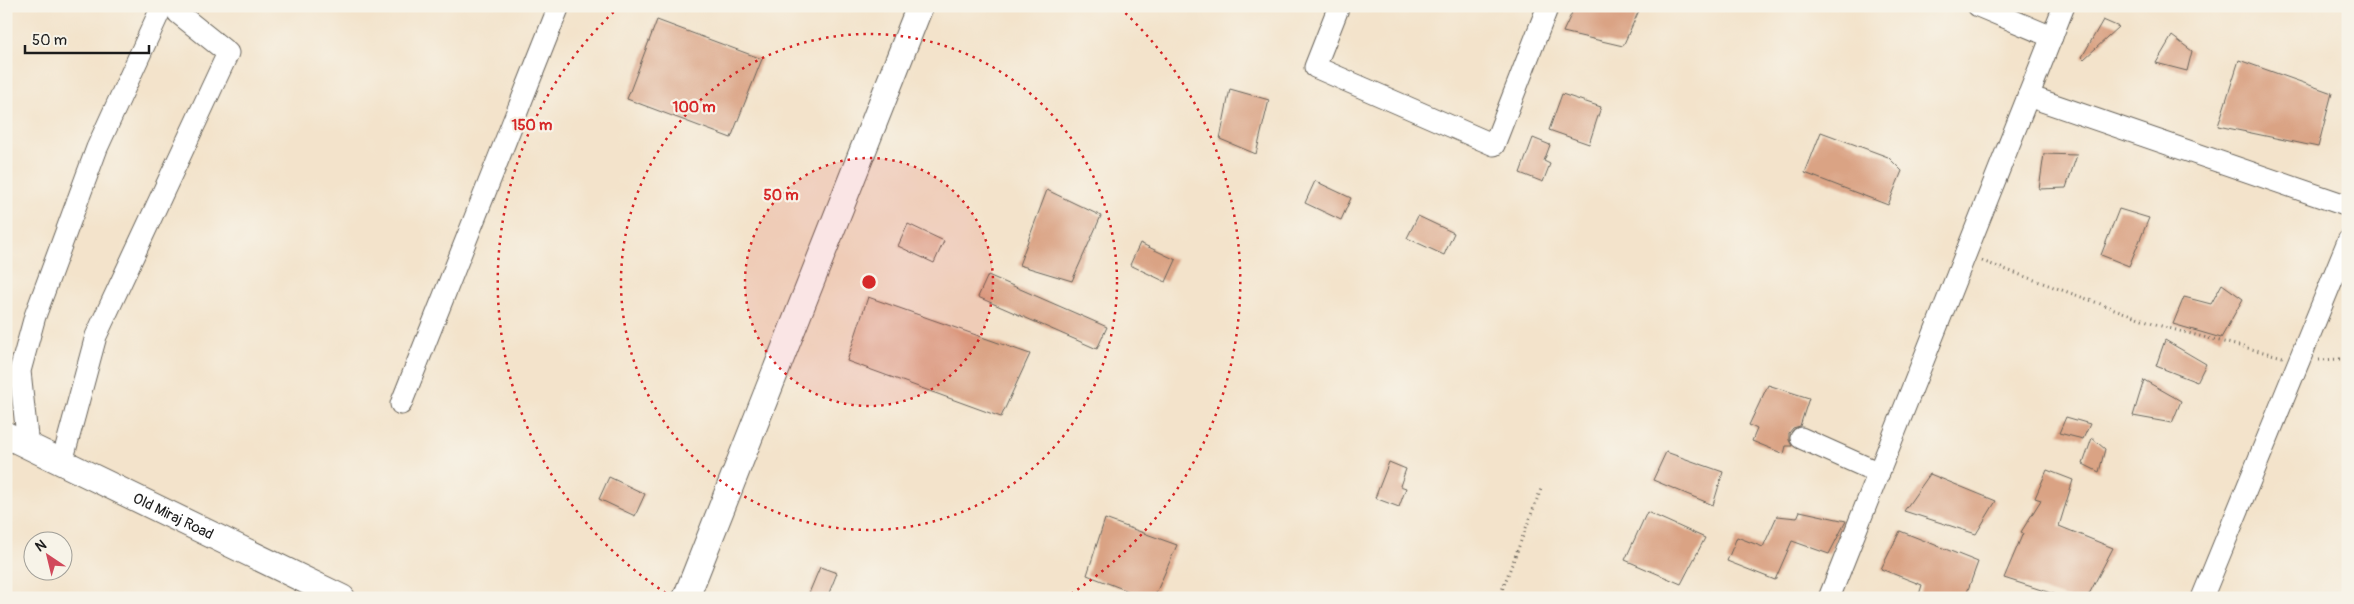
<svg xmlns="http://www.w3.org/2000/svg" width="2354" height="604" font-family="Pangolin,sans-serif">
<rect width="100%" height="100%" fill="#f7f3e8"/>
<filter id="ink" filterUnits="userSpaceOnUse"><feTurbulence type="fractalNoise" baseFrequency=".02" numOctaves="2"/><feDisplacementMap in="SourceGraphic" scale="10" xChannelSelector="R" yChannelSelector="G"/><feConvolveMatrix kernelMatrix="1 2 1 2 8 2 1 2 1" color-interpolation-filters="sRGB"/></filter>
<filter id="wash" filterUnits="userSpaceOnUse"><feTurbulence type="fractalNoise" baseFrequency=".0096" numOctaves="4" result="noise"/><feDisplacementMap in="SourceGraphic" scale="20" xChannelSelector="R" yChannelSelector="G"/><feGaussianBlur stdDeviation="1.12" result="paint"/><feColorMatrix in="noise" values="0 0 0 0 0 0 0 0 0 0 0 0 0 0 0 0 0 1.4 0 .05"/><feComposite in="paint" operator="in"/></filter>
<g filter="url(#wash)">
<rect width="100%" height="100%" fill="#f3e3cb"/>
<g id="blocks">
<g fill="#daa384">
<path d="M1575,6H1641L1623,46L1563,32Z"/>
<path d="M657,20L762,59L731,138L627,99Z"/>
<path d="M2103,20L2119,27L2084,59L2082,57Z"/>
<path d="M2172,36L2192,51L2187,71L2156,63Z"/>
<path d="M2239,60L2332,93L2318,147L2218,126Z"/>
<path d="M1230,89L1269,100L1256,154L1220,139Z"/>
<path d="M1562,94L1601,107L1589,144L1549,130Z"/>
<path d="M1821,132L1888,157L1902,171L1888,205L1805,173Z"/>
<path d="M1533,138L1550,145L1544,161L1550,164L1543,182L1520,173Z"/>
<path d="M2044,154L2077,155L2066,188L2039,189Z"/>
<path d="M1315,181L1351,198L1341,220L1305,203Z"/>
<path d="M1047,190L1101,216L1072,281L1019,265Z"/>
<path d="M2119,209L2149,218L2129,266L2101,255Z"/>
<path d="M1418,216L1454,233L1444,255L1407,238Z"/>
<path d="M908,224L944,241L934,263L898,246Z"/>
<path d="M1140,243L1176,260L1166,282L1130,265Z"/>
<path d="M988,275L1107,327L1097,349L978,297Z"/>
<path d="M2222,284L2243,299L2221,338L2173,324L2184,297L2211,304Z"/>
<path d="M868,297L1030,354L1001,417L847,361Z"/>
<path d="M2165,340L2206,364L2197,382L2156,366Z"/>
<path d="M2144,380L2181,401L2172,423L2133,416Z"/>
<path d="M1768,385L1809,398L1800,426L1793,428L1789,433V440L1792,446H1786L1784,454L1752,441L1757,429L1749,425Z"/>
<path d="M2066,417L2090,424L2083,439L2059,433Z"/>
<path d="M2092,438L2105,449L2099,472L2083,464Z"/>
<path d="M1666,452L1723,472L1713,505L1653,480Z"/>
<path d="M1389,462L1406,469L1400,486L1406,488L1399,507L1375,498Z"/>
<path d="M2047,470L2073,480L2059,526L2113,548L2087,598H2066L2004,578L2023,533L2021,532L2041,500L2035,498Z"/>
<path d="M1930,474L1996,501L1976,534L1904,511Z"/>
<path d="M609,477L645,494L635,516L599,499Z"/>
<path d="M1800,511L1846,521L1829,554L1792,541L1775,580L1727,561L1737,537L1763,547L1777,516L1797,518Z"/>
<path d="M1647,512L1705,538L1681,584L1625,560Z"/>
<path d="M1105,519L1177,545L1154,598H1146L1087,575Z"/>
<path d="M1900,531L1978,562L1965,598H1918L1922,585L1881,569Z"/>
<path d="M820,567L837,573L827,598H807Z"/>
</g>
</g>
</g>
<g filter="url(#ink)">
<use href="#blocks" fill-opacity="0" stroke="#676259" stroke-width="1"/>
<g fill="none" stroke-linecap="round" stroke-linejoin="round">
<defs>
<g id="minor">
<path d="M1339,6L1315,67L1494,145L1548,6"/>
<path d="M1978,6L2052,37"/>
<path d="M2028,96L2348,206"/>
<path d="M401,404L559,6"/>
<path d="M1801,438L1879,473"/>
<path d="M28,446L20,371L35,316L97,148L159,13"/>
<path d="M62,462L96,336L228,53L178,13L177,6"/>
<path d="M1829,598L2064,6"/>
<path d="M2202,598L2348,241"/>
</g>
<g id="major">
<path id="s1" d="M6,435L342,598"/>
<path d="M686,598L920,6"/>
</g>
</defs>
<use href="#minor" stroke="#676259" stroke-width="23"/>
<use href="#major" stroke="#676259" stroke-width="28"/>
<g stroke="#676259" stroke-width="3" stroke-dasharray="1 4" stroke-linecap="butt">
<path d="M1982,261L2164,327L2283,357"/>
<path d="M2319,360L2341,359L2348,363"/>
<path d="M1499,598L1541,489"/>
</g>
<use href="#minor" stroke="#fff" stroke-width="21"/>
<use href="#major" stroke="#fff" stroke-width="26"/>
</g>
</g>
<circle cx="869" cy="282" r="124" fill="#d62828" fill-opacity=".12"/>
<g fill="none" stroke="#d62828" stroke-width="2.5" stroke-dasharray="2.5 5">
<circle cx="869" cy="282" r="124"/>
<circle cx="869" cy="282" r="248"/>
<path d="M672 597A372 372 0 0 1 618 8M1120 8A372 372 0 0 1 1066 597"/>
</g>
<g text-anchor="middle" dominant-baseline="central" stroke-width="4.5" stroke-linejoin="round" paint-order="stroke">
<g font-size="15" fill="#1c1c1c" stroke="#f7f3e8">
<text stroke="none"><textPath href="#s1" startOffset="186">Old Miraj Road</textPath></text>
</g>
</g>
<circle cx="869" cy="282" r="8" fill="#d62828" stroke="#f7f3e8" stroke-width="2.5"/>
<g font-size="15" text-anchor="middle" font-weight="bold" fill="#d62828" stroke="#f7f3e8" stroke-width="4.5" stroke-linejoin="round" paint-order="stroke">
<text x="694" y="112">100 m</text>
<text x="532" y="130">150 m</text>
<text x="781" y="200">50 m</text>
</g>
<rect width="2354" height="604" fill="none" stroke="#f7f3e8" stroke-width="25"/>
<g transform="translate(48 556) rotate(325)"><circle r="24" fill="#f7f3e8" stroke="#9f9d96"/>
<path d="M0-4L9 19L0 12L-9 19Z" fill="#d1495b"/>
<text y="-8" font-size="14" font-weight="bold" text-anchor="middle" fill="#1c1c1c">N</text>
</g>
<path d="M25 45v8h124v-8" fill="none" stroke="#1c1c1c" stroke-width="2.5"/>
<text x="32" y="45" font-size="15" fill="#1c1c1c" stroke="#f7f3e8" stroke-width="4" paint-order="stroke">50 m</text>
</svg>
